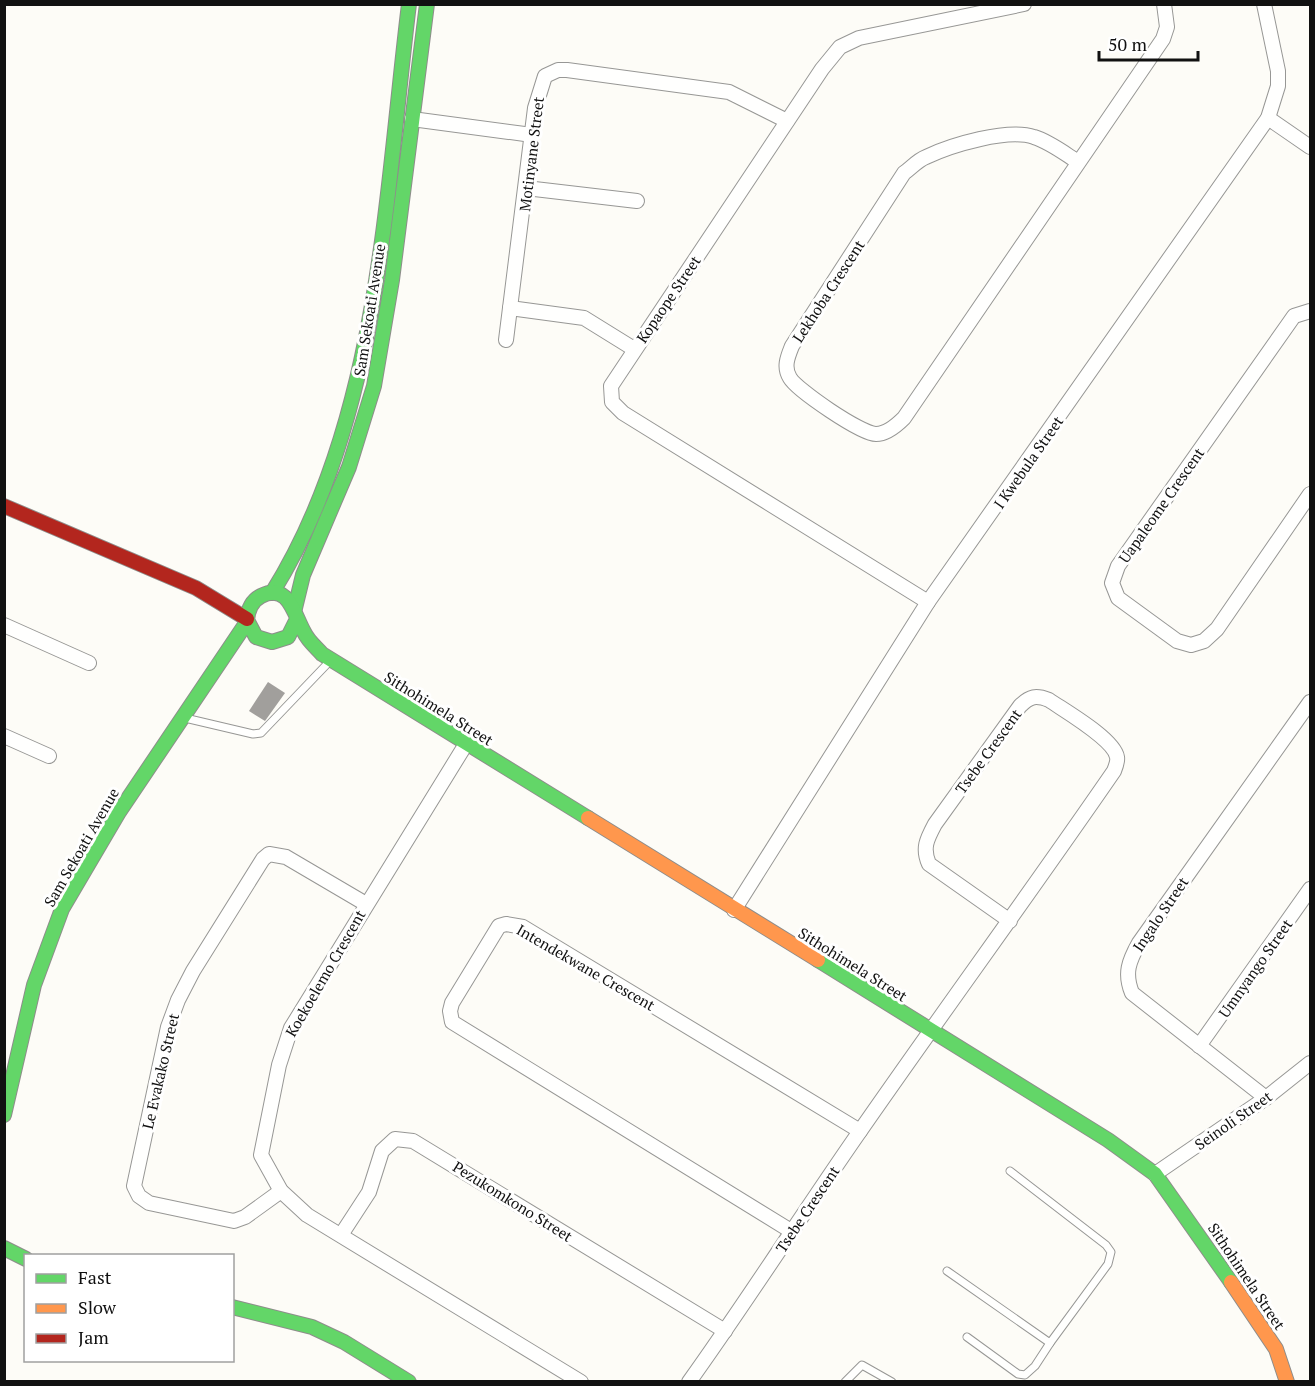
<svg xmlns="http://www.w3.org/2000/svg" width="1315" height="1386" font-family="'PT Serif',serif">
<rect width="100%" height="100%" fill="#fdfcf7"/>
<path fill="#a19f9c" d="M268,682L285,693L265,721L249,711Z"/>
<g fill="none" stroke-linecap="round" stroke-linejoin="round">
<defs>
<g id="lane">
<path d="M185,718L253,734L261,733L330,661"/>
<path d="M947,1271L1050,1343L1108,1264L1111,1252L1106,1245L1010,1171"/>
<path d="M967,1337L1018,1374L1025,1375L1035,1366L1050,1343"/>
<path d="M845,1382L862,1365L892,1382"/>
</g>
<g id="street">
<path d="M1268,118L1310,147"/>
<path d="M412,119L532,135"/>
<path d="M1078,162C1064,153 1050,142 1034,137C1008,128 951,145 926,157C918,160 911,168 904,173L792,346C788,356 783,367 790,378C797,390 861,434 876,434C887,434 897,425 904,418L1163,39L1167,27L1164,4"/>
<path d="M526,188L637,201"/>
<path d="M510,308L584,318L634,349"/>
<path d="M1310,311L1294,316L1287,326L1118,566L1112,583L1118,598L1177,641L1191,645L1204,641L1217,629L1310,494"/>
<path d="M506,340L535,108L545,76L558,70H567L729,92L787,121"/>
<path d="M928,602L623,413L612,402L611,386L822,69L840,47L859,38L1024,4"/>
<path d="M4,625L89,663"/>
<path d="M4,736L49,756"/>
<path d="M466,744L291,1028L279,1065L261,1155L281,1191L307,1215L581,1382"/>
<path d="M734,910L928,602L1268,118L1278,86V71L1264,4"/>
<path d="M1199,1046L1310,889"/>
<path d="M1266,1098L1132,993C1124,973 1129,961 1139,943L1310,702"/>
<path d="M1155,1174L1266,1098L1310,1063"/>
<path d="M281,1191L245,1217L234,1221L149,1203L139,1196L134,1186L168,1027L178,1000L193,971L263,859L269,854L286,857L366,904"/>
<path d="M791,1231L452,1022L450,1011L452,1003L499,926L506,924L523,927L860,1131"/>
<path d="M341,1235L369,1192L382,1151L395,1139L413,1141L725,1331"/>
<path d="M689,1382C747,1301 801,1216 858,1134C942,1013 1030,893 1114,771C1116,766 1118,761 1117,757C1114,739 1065,711 1049,700C1036,695 1030,696 1020,706L935,824C927,839 922,848 929,864L1010,921"/>
</g>
<g id="fast">
<path d="M272,593C379,422 385,199 409,4"/>
<path d="M295,608L303,575L349,467L374,386L392,280L427,4"/>
<path d="M297,619L288,637L272,642L256,637L247,620C248,610 251,601 261,596C289,582 294,615 304,632C308,641 316,647 322,654L588,818"/>
<path d="M818,960L1108,1140L1155,1174L1231,1282"/>
<path d="M4,1115L34,985L62,909L119,812L247,622"/>
<path d="M4,1248L26,1259"/>
<path d="M232,1307L312,1327L344,1342L409,1382"/>
</g>
<g id="slow">
<path d="M588,818L818,960"/>
<path d="M1231,1282L1276,1349L1287,1382"/>
</g>
<path id="jam" d="M4,506L196,588L247,619"/>
</defs>
<use href="#lane" stroke="#979795" stroke-width="9"/>
<use href="#street" stroke="#979795" stroke-width="16"/>
<use href="#fast" stroke="#8e8d8b" stroke-width="16"/>
<use href="#slow" stroke="#8e8d8b" stroke-width="16"/>
<use href="#jam" stroke="#8e8d8b" stroke-width="16"/>
<use href="#lane" stroke="#fffffe" stroke-width="7"/>
<use href="#street" stroke="#fffffe" stroke-width="14"/>
<use href="#fast" stroke="#63d668" stroke-width="14"/>
<use href="#slow" stroke="#ff974d" stroke-width="14"/>
<use href="#jam" stroke="#b3261e" stroke-width="14"/>
</g>
<g text-anchor="middle" dominant-baseline="central" stroke-width="6" stroke-linejoin="round" paint-order="stroke">
<g font-size="15" fill="#111" stroke="#fff">
<text transform="translate(531 154) rotate(-83)">Motinyane Street</text>
<text transform="translate(828 291) rotate(-57)">Lekhoba Crescent</text>
<text transform="translate(668 299) rotate(-56)">Kopaope Street</text>
<text transform="translate(369 310) rotate(-81)">Sam Sekoati Avenue</text>
<text transform="translate(1028 462) rotate(-55)">I Kwebula Street</text>
<text transform="translate(1161 505) rotate(-55)">Uapaleome Crescent</text>
<text transform="translate(439 708) rotate(32)">Sithohimela Street</text>
<text transform="translate(988 751) rotate(-54)">Tsebe Crescent</text>
<text transform="translate(81 847) rotate(-60)">Sam Sekoati Avenue</text>
<text transform="translate(1160 914) rotate(-56)">Ingalo Street</text>
<text transform="translate(853 964) rotate(32)">Sithohimela Street</text>
<text transform="translate(586 967) rotate(30)">Intendekwane Crescent</text>
<text transform="translate(1255 968) rotate(-55)">Umnyango Street</text>
<text transform="translate(325 973) rotate(-60)">Koekoelemo Crescent</text>
<text transform="translate(160 1071) rotate(-77)">Le Evakako Street</text>
<text transform="translate(1233 1120) rotate(-35)">Seinoli Street</text>
<text transform="translate(513 1201) rotate(32)">Pezukomkono Street</text>
<text transform="translate(807 1209) rotate(-56)">Tsebe Crescent</text>
<text transform="translate(1247 1276) rotate(56)">Sithohimela Street</text>
</g>
</g>
<rect width="1315" height="1386" fill="none" stroke="#111111" stroke-width="12"/>
<rect x="24" y="1254" width="210" height="108" fill="#ffffff" stroke="#a0a0a0" stroke-width="1.5"/>
<rect x="36" y="1274" width="30" height="9" fill="#63d668" stroke="#a0a0a0" stroke-width="1.5"/>
<text x="78" y="1284" font-size="18" fill="#111111">Fast</text>
<rect x="36" y="1304" width="30" height="9" fill="#ff974d" stroke="#a0a0a0" stroke-width="1.5"/>
<text x="78" y="1314" font-size="18" fill="#111111">Slow</text>
<rect x="36" y="1334" width="30" height="9" fill="#b3261e" stroke="#a0a0a0" stroke-width="1.5"/>
<text x="78" y="1344" font-size="18" fill="#111111">Jam</text>
<path d="M1099 51v9h99v-9" fill="none" stroke="#111111" stroke-width="3"/>
<text x="1108" y="51" font-size="18" fill="#111111" stroke="#ffffff" stroke-width="4.5" paint-order="stroke">50 m</text>
</svg>
